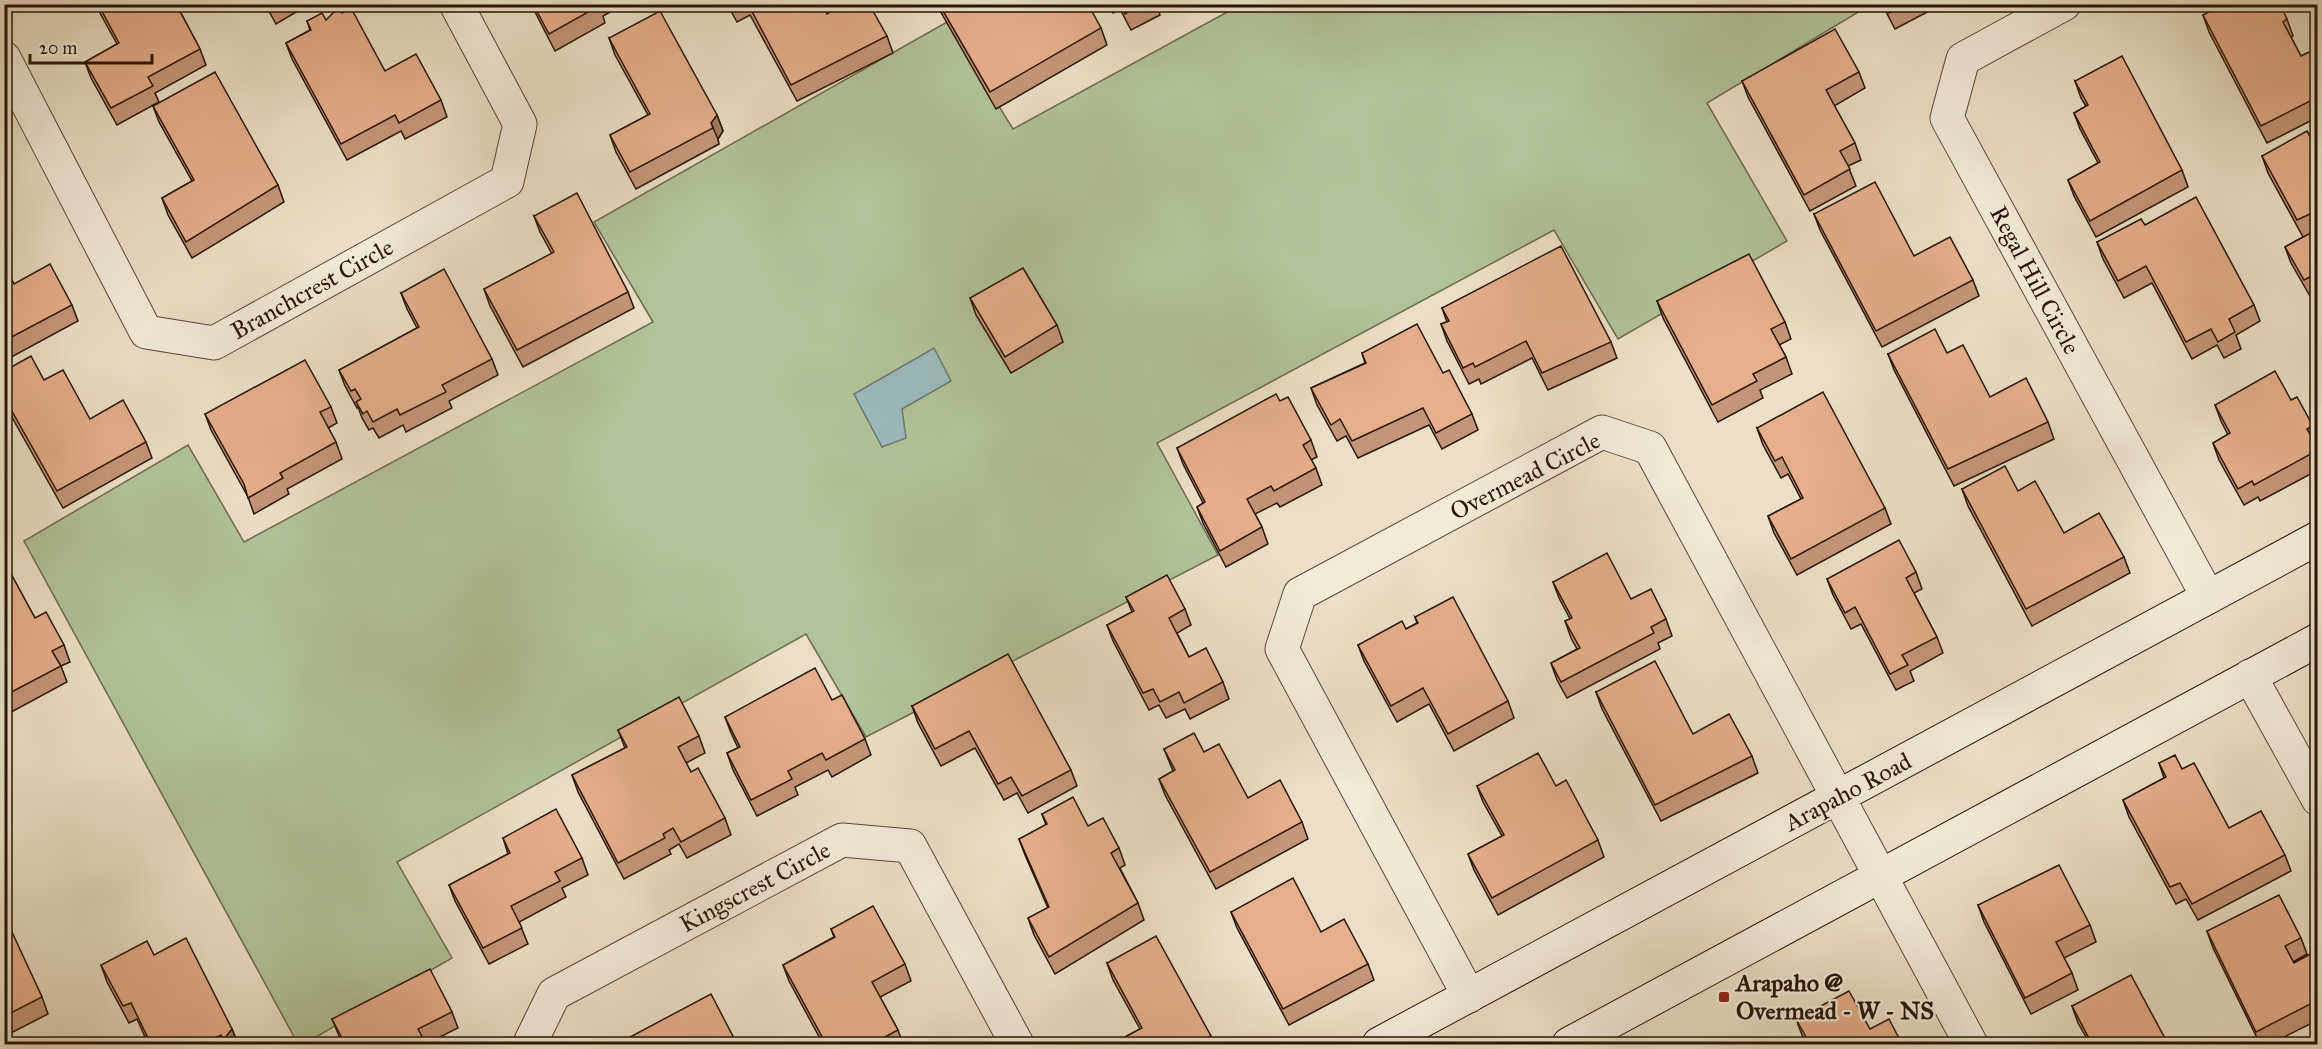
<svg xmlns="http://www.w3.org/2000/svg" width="2322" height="1049" font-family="'IM FELL Great Primer',serif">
<rect width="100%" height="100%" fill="#ebe0c6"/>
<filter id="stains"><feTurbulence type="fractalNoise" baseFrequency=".00333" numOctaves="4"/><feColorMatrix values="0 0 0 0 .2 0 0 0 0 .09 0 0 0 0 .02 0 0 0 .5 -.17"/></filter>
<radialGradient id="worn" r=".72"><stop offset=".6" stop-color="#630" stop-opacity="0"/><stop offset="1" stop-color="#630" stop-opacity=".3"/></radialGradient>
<path fill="#b2c399" stroke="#6e6b50" stroke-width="1.5" d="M1240,5H1870L1707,103L1787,241L1618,339L1554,230L1157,443L1218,555L866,737L806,634L397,862L452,958L304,1044H298L24,541L188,445L244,542L653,322L594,222L947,22L1013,129Z"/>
<path fill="#9abbbc" stroke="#6d7874" stroke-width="1.5" d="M934,348L951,381L902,409L906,438L882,447L854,394Z"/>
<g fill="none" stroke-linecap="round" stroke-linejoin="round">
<defs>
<g id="minor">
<path d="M2064,4L1963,59L1947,118L2208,597"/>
<path d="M4,58L146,332L214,343L507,181L520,124L456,4"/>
<path d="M2250,676L2318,799"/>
<path d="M1469,996L1282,649L1300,594L1602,432L1650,448L1971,1044"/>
<path d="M532,1044L531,1041L554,994L842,840L910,846L1017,1044"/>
</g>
<g id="secondary">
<path d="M1379,1044L2318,538"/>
<path d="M1569,1044L2318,640"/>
</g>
</defs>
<use href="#minor" stroke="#5a4637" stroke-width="35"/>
<use href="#secondary" stroke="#291307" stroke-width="35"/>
<use href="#minor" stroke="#f2ebda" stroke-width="33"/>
<use href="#secondary" stroke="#f2ebda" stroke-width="33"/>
</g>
<g fill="#c49679" stroke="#291307" stroke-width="1.5">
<path d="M95,4H182L183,9L180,11L200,49L206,65L155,93L159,102L117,125L91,78L85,62L117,44Z"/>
<path d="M265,4H310L276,24Z"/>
<path d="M531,4H624L603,16L605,23L555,51Z"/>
<path d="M727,4H822L827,14L887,36L893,53L797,101L750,15L737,22Z"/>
<path d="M937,4H994L996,8L1101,28L1107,45L996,109L939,9Z"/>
<path d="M1108,4H1157L1160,15L1131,30L1120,9L1113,13Z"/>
<path d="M1882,4H1936L1937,7L1895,29Z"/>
<path d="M2270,10L2287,19L2293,36L2291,37L2301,56L2318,48V117L2267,143L2209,32L2203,15Z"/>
<path d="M342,13L385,71L441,100L447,117L405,139L401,131L347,160L292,59L286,43L310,30L307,21L326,20Z"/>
<path d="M609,38L717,115L723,131L718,139L719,144L636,189L616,152L610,135L648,115L615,55Z"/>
<path d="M1859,72L1865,88L1834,106L1855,143L1861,160L1848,166L1856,186L1810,211L1748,97L1742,81Z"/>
<path d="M2075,81L2182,170L2188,187L2096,237L2074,196L2068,180L2098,163L2080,129L2074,113L2086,106L2081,98Z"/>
<path d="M153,106L278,185L284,202L192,258L168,215L162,198L192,181L159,122Z"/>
<path d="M2318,150V292L2310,296L2291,263L2285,247L2303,237L2268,173L2262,156Z"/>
<path d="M4,180L7,187L4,189Z"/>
<path d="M1814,214L1973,280L1979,296L1882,347L1820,230Z"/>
<path d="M534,216L628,292L634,308L523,367L490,306L484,289L552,254L540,232Z"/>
<path d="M2145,225L2254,305L2260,321L2236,335L2241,349L2224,358L2217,345L2192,359L2152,283L2124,298L2103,259L2097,242Z"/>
<path d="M4,265L14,284L72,305L78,321L4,361Z"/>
<path d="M401,293L492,359L498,375L449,401L452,408L406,432L403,425L379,438L373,428L369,430L362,418L358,407L357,408L345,386L339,370L417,328L407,309Z"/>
<path d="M970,298L1057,325L1063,342L1011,373L976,315Z"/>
<path d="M1657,301L1785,322L1791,339L1779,345L1786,357L1792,374L1760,390L1763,398L1718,422L1663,318Z"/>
<path d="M1442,308L1611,342L1617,358L1548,390L1532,358L1481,384L1479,379L1469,384L1447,341L1441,324L1447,322Z"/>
<path d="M1362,353L1443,373L1472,414L1478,430L1442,449L1429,425L1358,458L1346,436L1337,441L1317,405L1311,388L1365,363Z"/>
<path d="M1888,354L2048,422L2054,439L1954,486L1894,370Z"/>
<path d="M4,371L44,380L90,419L146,442L152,458L63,508L4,403Z"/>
<path d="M2291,400L2313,426L2318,439V444H2316L2318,448V470L2260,501L2258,497L2244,505L2219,460L2213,443L2228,435L2221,421L2215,405Z"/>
<path d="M1280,401L1311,440L1317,457L1311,460L1316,468L1322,485L1280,507L1277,503L1255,514L1262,527L1268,544L1226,567L1203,523L1197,507L1203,503L1183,464L1177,448Z"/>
<path d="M331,407L337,423L328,428L336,442L342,459L287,489L289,494L254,514L248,497L211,430L205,414Z"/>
<path d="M1757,428L1885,508L1891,524L1797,575L1774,533L1768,516L1801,499L1788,474L1781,478L1763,445Z"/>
<path d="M1962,489L2064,533L2124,557L2130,573L2032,626L1968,506Z"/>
<path d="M4,561L35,618L64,645L70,662L61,666L67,682L4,716Z"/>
<path d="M1916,572L1922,589L1914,593L1937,637L1943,653L1910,671L1914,681L1896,690L1861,624L1851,629L1833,595L1827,579Z"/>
<path d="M1553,582L1631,599L1666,619L1672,636L1658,643L1660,649L1567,698L1557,680L1551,663L1577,649L1571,638L1565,621L1570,619L1559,598Z"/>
<path d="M1126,597L1185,609L1191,625L1177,633L1189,657L1223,682L1229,699L1190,719L1185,709L1166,718L1159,705L1149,710L1113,641L1107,625L1132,612Z"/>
<path d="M1415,617L1508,701L1514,718L1454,751L1429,704L1397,722L1364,661L1358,645L1406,629L1417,623Z"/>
<path d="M1596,692L1693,734L1752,756L1758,773L1661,821L1602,709Z"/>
<path d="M832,700L865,739L871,755L832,777L828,770L795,787L798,795L757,816L733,770L727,753L738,748L731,733L725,717Z"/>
<path d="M912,706L1071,770L1077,786L1028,813L1017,793L1004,800L975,748L941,766L918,723Z"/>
<path d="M618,730L699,736L705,753L686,763L691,772L725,818L731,835L687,858L679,844L669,850L671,854L624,879L578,792L572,775L625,748Z"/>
<path d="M1164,749L1204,752L1248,798L1302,822L1308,839L1216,889L1165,795L1159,779L1173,771Z"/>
<path d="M2159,763L2182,769L2229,828L2285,855L2291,871L2198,920L2186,899L2176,904L2129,817L2123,800L2164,778Z"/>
<path d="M1477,786H1556L1598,840L1604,857L1498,915L1474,870L1468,854L1502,836L1483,802Z"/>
<path d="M1042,814L1088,826L1119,848L1125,865L1120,868L1138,903L1144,920L1055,974L1034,935L1028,918L1048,908L1025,855L1019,839L1046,825Z"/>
<path d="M503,838L582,858L588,875L562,888L566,897L519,922L528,944L489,964L455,901L449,885L508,854Z"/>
<path d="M1978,905L2090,925L2096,942L2064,958L2072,973L2078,990L2031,1014L1984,922Z"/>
<path d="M1231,912L1321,932L1368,964L1374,980L1289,1025L1237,928Z"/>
<path d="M4,920L42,997L48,1014L11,1033L4,1020Z"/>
<path d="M831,929L905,964L911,981L880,997L898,1030L903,1044H823L789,981L783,965L834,937Z"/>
<path d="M2207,931L2301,938L2307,954L2293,962L2294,963L2318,950V1020L2270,1044H2260L2213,948Z"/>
<path d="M154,955L232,1029L238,1044H143L141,1039L145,1037L137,1019L129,1023L107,982L101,965Z"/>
<path d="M1107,963L1211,1036L1214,1044H1112L1140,1029L1113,980Z"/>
<path d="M2072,1006L2168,1044H2090L2078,1023Z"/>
<path d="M452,1012L458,1028L426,1044L341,1041L332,1019Z"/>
<path d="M1796,1019L1870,1029L1902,1044H1807L1802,1035Z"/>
</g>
<g fill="#a07a63" stroke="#291307" stroke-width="1.5">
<path d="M717,115L723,131L718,139L711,123Z"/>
<path d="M232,1029L238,1044H225L223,1040Z"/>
</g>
<g fill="#e4af8d" stroke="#291307" stroke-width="1.5">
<path d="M98,4H176L200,49L148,77L153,86L111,108L85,62L119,43Z"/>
<path d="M533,4H598L599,6L549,34Z"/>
<path d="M748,4H822L827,14L844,4H869L887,36L791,85Z"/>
<path d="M939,4H994L996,8L1002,4H1088L1101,28L990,92Z"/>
<path d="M1121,4H1142L1125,14Z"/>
<path d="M1885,4H1905L1889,13Z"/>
<path d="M2223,4H2268L2270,10L2280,4L2287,19L2283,22L2301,56L2318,48V97L2261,126L2203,15Z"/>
<path d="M339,7L342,13L351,8L385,71L416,54L441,100L399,123L395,115L341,144L286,43L311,30L307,21L322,13L326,20Z"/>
<path d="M660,11L717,115L711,123L713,128L630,172L610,135L650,114L609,38Z"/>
<path d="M1835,29L1859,72L1826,90L1855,143L1840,151L1850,169L1804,195L1742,81Z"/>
<path d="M2122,56L2182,170L2090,221L2068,180L2100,162L2074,113L2088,105L2075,81Z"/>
<path d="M215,72L278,185L186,242L162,198L194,180L153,106Z"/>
<path d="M2307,131L2318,150V226L2310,214L2297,220L2262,156Z"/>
<path d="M1875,182L1914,256L1950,237L1973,280L1876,331L1814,214Z"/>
<path d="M577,193L628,292L517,350L484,289L554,252L534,216Z"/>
<path d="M2196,197L2254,305L2229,319L2235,332L2218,342L2211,329L2186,342L2146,266L2118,281L2097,242L2141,219L2145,225Z"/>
<path d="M2318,229V273L2304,280L2285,247Z"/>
<path d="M1561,246L1611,342L1542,373L1526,341L1475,367L1473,363L1463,368L1441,324L1449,321L1442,308Z"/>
<path d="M1749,254L1785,322L1771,329L1786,357L1753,374L1757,381L1712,405L1657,301Z"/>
<path d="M50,264L72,305L4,341V265L14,284Z"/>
<path d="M1023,268L1057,325L1005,357L970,298Z"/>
<path d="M444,269L492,359L442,385L446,392L400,415L397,409L373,422L367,411L363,414L356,402L361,399L355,389L351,391L339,370L419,327L401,293Z"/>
<path d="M1417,324L1443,373L1449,370L1472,414L1436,433L1423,408L1352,441L1340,419L1331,425L1311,388L1366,363L1362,353Z"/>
<path d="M1935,329L1947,353L1963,345L1990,397L2026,378L2048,422L1948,469L1888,354Z"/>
<path d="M31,356L44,380L63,370L90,419L123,400L146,442L57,491L4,397V371Z"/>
<path d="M305,360L331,407L320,412L336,442L280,473L283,478L248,498L244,484L205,414Z"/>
<path d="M2275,371L2291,400L2297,397L2313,426L2307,429L2318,448V450L2254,485L2252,481L2238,489L2213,443L2230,433L2215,405Z"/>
<path d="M1823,392L1885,508L1791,559L1768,516L1803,498L1782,457L1775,461L1757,428Z"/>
<path d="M1276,394L1280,401L1288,397L1311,440L1303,445L1316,468L1274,491L1271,486L1247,499L1262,527L1220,551L1197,507L1205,502L1177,448Z"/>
<path d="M2005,466L2018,491L2035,481L2064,533L2099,513L2124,557L2026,609L1962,489Z"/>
<path d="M1899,540L1916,572L1906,578L1937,637L1902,655L1908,665L1890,674L1855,607L1845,613L1827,579Z"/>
<path d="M1607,553L1631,599L1651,589L1666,619L1651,627L1654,633L1561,682L1551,663L1580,648L1565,621L1572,618L1553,582Z"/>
<path d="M4,561L35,618L46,612L64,645L52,651L61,666L4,696Z"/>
<path d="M1167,575L1185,609L1169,618L1189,657L1206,648L1223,682L1184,703L1179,692L1160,702L1153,689L1143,693L1107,625L1134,611L1126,597Z"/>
<path d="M1453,597L1508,701L1448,734L1423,688L1391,706L1358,645L1402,621L1406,629L1418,623L1415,617Z"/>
<path d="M1008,654L1071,770L1022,796L1011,777L998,784L969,731L935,749L912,706Z"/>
<path d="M1655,661L1693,734L1729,714L1752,756L1655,805L1596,692Z"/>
<path d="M815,668L832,700L842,695L865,739L826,760L822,753L788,771L792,779L751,800L727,753L740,747L725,717Z"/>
<path d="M679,697L699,736L678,747L691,772L698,768L725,818L681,842L673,828L663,834L665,838L618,863L572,775L627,747L618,730Z"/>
<path d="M1194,733L1204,752L1219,744L1248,798L1280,780L1302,822L1210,872L1159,779L1175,770L1164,749Z"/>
<path d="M1538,753L1556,786L1566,780L1598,840L1492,898L1468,854L1504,835L1477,786Z"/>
<path d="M2175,755L2182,769L2194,763L2229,828L2261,811L2285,855L2192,904L2180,883L2170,887L2123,800L2166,777L2159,763Z"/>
<path d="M1073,797L1088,826L1103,818L1119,848L1111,853L1138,903L1049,957L1028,918L1049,907L1019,839L1047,824L1042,814Z"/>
<path d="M556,809L582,858L555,872L560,881L511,906L522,928L483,948L449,885L510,853L503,838Z"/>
<path d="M2059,865L2090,925L2056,942L2072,973L2025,998L1978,905Z"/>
<path d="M1293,878L1321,932L1344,919L1368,964L1283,1009L1231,912Z"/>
<path d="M2279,895L2301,938L2285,946L2294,963L2318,950V1000L2256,1032L2207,931Z"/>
<path d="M873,906L905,964L872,982L898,1030L874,1043L875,1044H826L783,965L835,937L831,929Z"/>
<path d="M6,919L42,997L5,1016L4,920Z"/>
<path d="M1156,936L1211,1036L1196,1044H1112L1142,1028L1107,963Z"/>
<path d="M186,938L232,1029L223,1040L221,1035L203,1044H144L141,1039L147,1036L131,1003L123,1006L101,965L147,941L154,955Z"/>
<path d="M430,969L452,1012L418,1029L426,1044H335L343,1040L332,1019Z"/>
<path d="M2131,975L2168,1044H2092L2072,1006Z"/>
<path d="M1849,991L1870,1029L1889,1019L1902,1044H1810L1796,1019Z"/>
<path d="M711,994L737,1044H617Z"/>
</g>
<rect fill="#8f2418" stroke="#f2ebda" stroke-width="2" x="1718" y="991" width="12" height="12" rx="3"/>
<g text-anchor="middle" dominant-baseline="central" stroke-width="4.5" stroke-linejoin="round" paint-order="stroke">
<g font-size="24" fill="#291307" stroke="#f2ebda">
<text transform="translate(2035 280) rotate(62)">Regal Hill Circle</text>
<text transform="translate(312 289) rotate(-29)">Branchcrest Circle</text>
<text transform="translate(1525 476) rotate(-27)">Overmead Circle</text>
<text transform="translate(1848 792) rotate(-28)">Arapaho Road</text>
<text transform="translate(755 887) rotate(-28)">Kingscrest Circle</text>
</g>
<g font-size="24" font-weight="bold" fill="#291307" stroke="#f2ebda" text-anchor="start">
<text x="1736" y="983">Arapaho @<tspan x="1736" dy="28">Overmead - W - NS</tspan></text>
</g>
</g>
<rect width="2322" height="1049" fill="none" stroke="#ebe0c6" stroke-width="24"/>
<rect x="6" y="6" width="2310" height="1037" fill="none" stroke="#291307" stroke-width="3"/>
<rect x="12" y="12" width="2298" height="1025" fill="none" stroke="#291307" stroke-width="1.5"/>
<path d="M30 54v9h122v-9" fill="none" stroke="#291307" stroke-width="3"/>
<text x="39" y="54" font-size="18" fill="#291307" stroke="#f2ebda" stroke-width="4.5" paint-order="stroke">20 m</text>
<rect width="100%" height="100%" filter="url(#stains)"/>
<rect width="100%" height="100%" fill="url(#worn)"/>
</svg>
